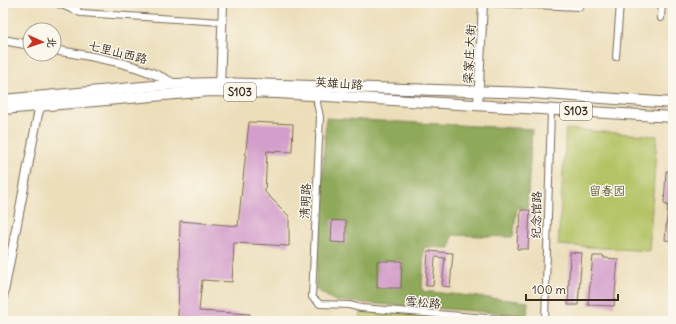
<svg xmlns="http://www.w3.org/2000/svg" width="676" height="324" font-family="Delius,'LXGW WenKai TC',sans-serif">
<rect width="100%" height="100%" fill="#fbf7ec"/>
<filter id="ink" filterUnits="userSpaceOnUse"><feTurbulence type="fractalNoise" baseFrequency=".025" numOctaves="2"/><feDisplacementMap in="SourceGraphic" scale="8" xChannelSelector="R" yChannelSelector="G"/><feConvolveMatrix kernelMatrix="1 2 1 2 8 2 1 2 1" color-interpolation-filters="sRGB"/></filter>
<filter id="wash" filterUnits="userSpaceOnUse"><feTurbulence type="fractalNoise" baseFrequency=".012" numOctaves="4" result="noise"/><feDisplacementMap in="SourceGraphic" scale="16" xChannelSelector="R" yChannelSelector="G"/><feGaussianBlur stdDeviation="0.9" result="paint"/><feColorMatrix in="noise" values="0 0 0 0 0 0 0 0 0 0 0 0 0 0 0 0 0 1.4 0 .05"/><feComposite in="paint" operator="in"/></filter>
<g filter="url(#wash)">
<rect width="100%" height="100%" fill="#ecdeba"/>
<g fill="#b4c365" stroke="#787642">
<path d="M566,129L657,136L649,251L558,245Z"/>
<path d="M361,308L503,321H360Z"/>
</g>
<path fill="#8fa95a" stroke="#656a3c" d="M326,118L532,129L527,208H517L513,237L452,235L450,248L424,247L422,291L528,302L527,315L335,301L315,289Z"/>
<g id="blocks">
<g fill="#d39ecb">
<path d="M249,122L293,124L292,152L267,151L265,192L289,216V246L234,243L232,282L202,280L199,311L250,314V321H178L180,221L238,226Z"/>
<path d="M666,171L673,172V241L665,240L668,205L664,204Z"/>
<path d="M521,210H530L528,249H517L518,227L520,228Z"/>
<path d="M332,220L346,221V243L331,242Z"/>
<path d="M428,251L453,253L450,287L442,286L445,258L435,257L433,286H426Z"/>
<path d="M570,252L582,253L578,305H568Z"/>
<path d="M593,256H604V258L618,259L614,306L588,305Z"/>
<path d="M377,261H402L401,288H377Z"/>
</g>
</g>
</g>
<g filter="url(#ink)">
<use href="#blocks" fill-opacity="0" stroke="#796955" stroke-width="1"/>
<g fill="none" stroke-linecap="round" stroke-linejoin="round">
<defs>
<g id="minor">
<path d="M56,3L81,13L222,22"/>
<path d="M491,3L580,7"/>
<path d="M77,11L78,3"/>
<path d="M661,18L662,3"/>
<path d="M616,57L620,3"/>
<path d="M318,95L317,103L320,117L312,297L320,304L349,305L361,308L525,321"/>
<path d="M545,321L551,110"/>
</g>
<g id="tertiary">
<path d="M3,40L30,45"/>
<path d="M54,50C95,57 138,63 175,84"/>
<path d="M220,88L223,3"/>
<path d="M478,105L483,3"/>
<path d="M3,297L38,114L41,106"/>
</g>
<g id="primary">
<path d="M3,100L175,84L220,83L531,93L673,103"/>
<path d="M3,109L210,91L278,93L673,117"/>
</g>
</defs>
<use href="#minor" stroke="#796955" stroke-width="8"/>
<use href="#tertiary" stroke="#796955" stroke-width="10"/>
<use href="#primary" stroke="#796955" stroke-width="12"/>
<use href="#minor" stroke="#fff" stroke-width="6"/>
<use href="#tertiary" stroke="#fff" stroke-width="8"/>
<use href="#primary" stroke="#fff" stroke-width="10"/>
</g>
</g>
<g text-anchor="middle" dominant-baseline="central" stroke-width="3" stroke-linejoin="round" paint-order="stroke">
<g fill="#fbf7ec" stroke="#75685c" stroke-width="1">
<rect x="224" y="83" width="32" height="18" rx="3"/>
<rect x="560" y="102" width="32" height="18" rx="3"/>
</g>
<g font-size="11" font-weight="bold" fill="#3b2a1e">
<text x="240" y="92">S103</text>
<text x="576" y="111">S103</text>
</g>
<g font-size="12" fill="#3b2a1e" stroke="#fbf7ec">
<text transform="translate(118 52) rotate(14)">七里山西路</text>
<text transform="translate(469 54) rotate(-87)">梁家庄大街</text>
<text transform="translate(339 83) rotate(4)">英雄山路</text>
<text transform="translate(305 201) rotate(-87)">清明路</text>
<text transform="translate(536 215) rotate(-89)">纪念馆路</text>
<text transform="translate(423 302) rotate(5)">雪松路</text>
</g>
<g font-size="12" fill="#5f5833" stroke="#fbf7ec">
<text x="607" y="190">留春园</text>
</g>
</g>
<rect width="676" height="324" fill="none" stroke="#fbf7ec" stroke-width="16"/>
<g transform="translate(42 42) rotate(93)"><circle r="19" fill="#fbf7ec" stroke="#aea59a"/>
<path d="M0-3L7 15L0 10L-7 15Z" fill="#c8321e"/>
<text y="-6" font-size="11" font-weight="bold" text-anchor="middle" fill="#3b2a1e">北</text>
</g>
<path d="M526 294v6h92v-6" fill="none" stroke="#3b2a1e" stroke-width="2"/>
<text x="532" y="294" font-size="12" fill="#3b2a1e" stroke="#fbf7ec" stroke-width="3" paint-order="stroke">100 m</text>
</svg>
